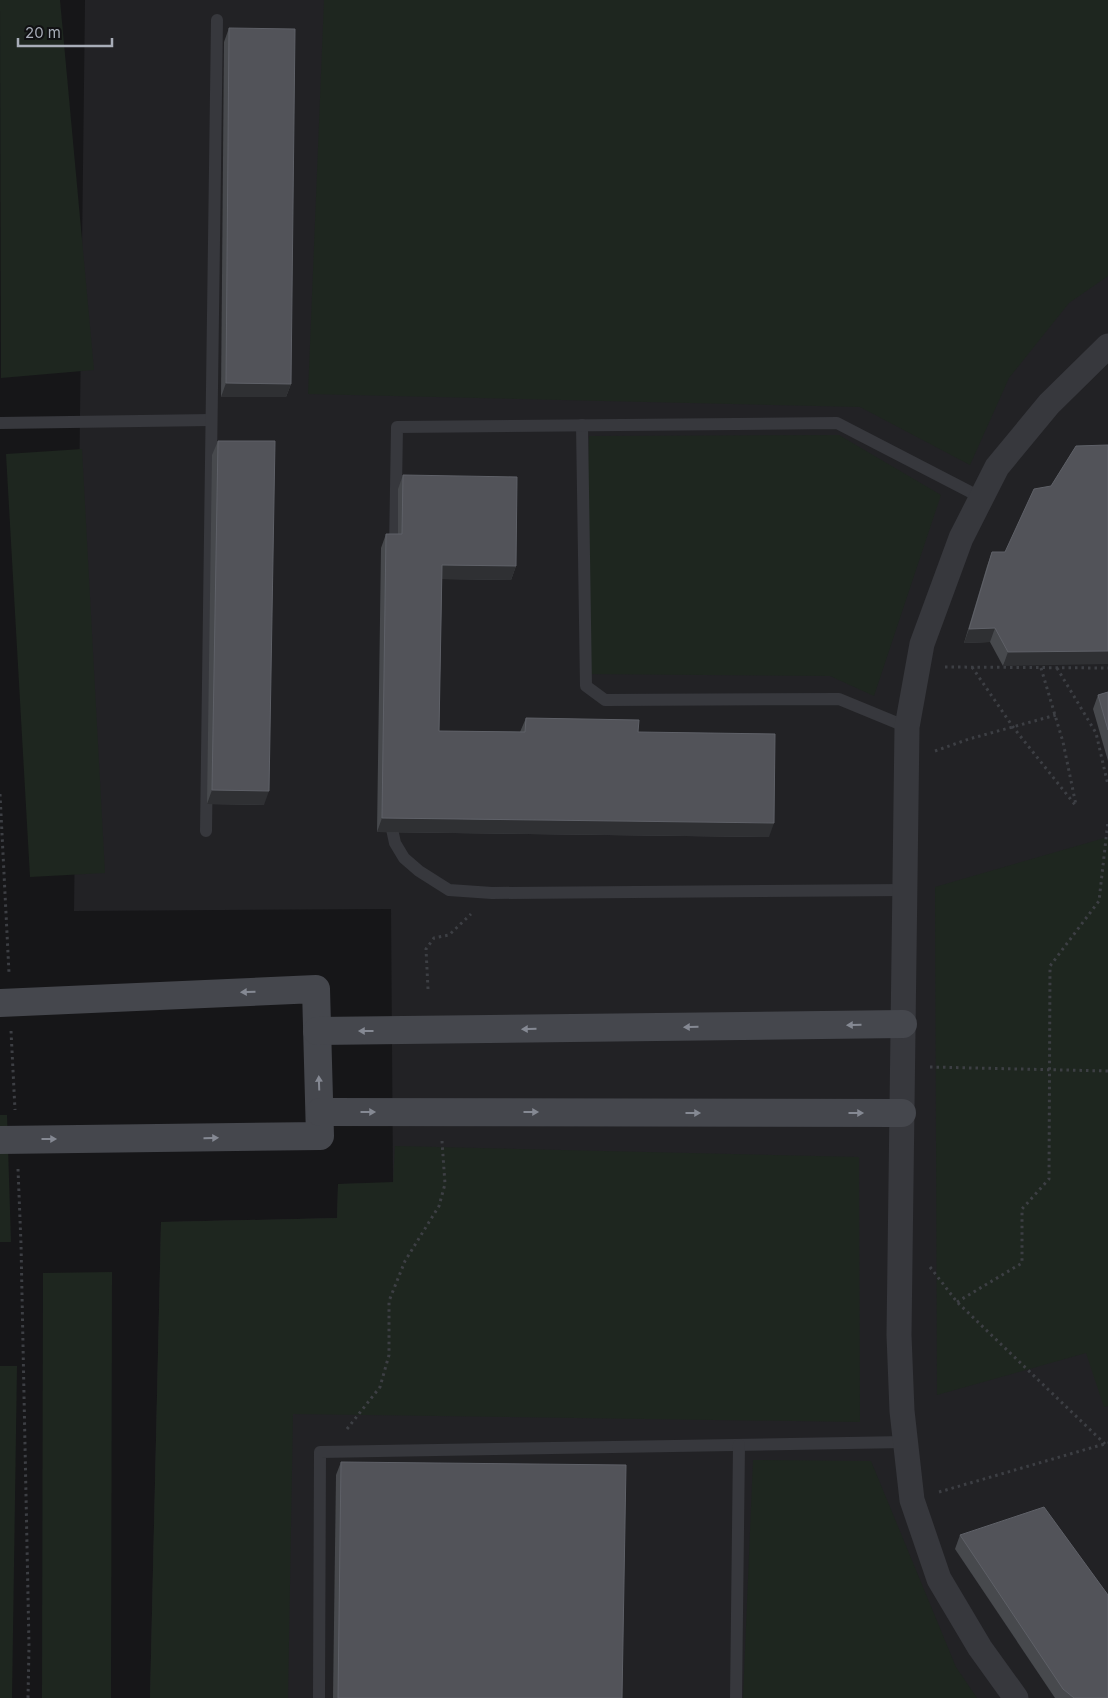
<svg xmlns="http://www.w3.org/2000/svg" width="1108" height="1698" font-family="Inter,sans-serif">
<rect width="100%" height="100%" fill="#161618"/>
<path fill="#222225" d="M85,0H1108V1698H150L161,1222L337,1218L338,1184L393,1183L391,909L74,911Z"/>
<g fill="#1e261f">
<path d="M0,0H60L94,370L1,378Z"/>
<path d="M324,0H1108V276L1069,303L1009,378L970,465L860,407L308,394Z"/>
<path d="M839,435L941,495L874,696L830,676L582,674L589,436Z"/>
<path d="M82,449L105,873L30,877L6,454Z"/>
<path d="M1108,837V1406L1104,1407L1086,1353L937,1395L935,887Z"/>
<path d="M0,1115H7L11,1242H0Z"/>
<path d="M395,1146L859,1157L860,1422L293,1414L288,1698H150L161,1222L337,1218L338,1184L393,1182Z"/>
<path d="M112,1272L111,1698H42L43,1273Z"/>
<path d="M0,1366H17L12,1698H0Z"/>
<path d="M753,1460L871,1461L956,1667L977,1698H743Z"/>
</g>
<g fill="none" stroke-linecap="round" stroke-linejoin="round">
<g stroke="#3d3f44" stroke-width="3" stroke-dasharray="2.5 4" stroke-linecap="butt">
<path d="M945,667L1108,668"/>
<path d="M972,667L1013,727L1076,806"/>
<path d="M1041,668L1063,742L1076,805"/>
<path d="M1057,668L1096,733L1108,785"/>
<path d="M935,751L969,739L1056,715"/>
<path d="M0,794L9,973"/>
<path d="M428,989L426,949L434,938L449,935L471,914"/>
<path d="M11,1031L15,1110"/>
<path d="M930,1067L1108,1071"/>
<path d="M18,1169L21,1244L29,1646L28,1698"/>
<path d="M930,1267L957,1302L1105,1444"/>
<path d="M957,1302L1022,1263V1209L1049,1179L1050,966L1099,901L1108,821"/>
<path d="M347,1429L380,1387L389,1355V1301L405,1261L439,1206L445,1184L442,1141"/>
<path d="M939,1492L1108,1443"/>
</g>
<g stroke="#37383d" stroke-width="12">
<path d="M0,423L211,420"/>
<path d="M582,425L586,686L605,700L839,699L907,727"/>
<path d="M395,550L397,427L837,423L982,498"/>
<path d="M389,815L395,843L404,858L419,871L449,890L492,893L905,890"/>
<path d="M206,831L217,20"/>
<path d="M319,1698L320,1452L905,1442"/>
<path d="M736,1698L739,1445"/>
</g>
<path stroke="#37383d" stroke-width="25" d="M1016,1698L980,1648L939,1579L912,1500L902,1411L899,1335L907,727L922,644L961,538L997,467L1049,404L1108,346"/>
<g stroke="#45474d" stroke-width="28">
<path d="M0,1003L316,989L320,1136L0,1140"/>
<path d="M317,1031L903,1024"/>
<path d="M320,1112L902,1113"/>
</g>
</g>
<g fill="#47494d">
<path d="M229,28L291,384L286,397H221L224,42Z"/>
<path d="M218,441L264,805L207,804L212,455Z"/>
<path d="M1108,445L1003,666L990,642L964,643L987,566L992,552H1005L1051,486Z"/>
<path d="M403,475L516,566L511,580L442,579L439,731L520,732L526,718L638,732L769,837L377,832L381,548L386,534H398V489Z"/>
<path d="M1108,692V761L1093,709L1098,695Z"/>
<path d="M341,1462L622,1698H333L336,1475Z"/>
<path d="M960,1535L1108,1698H1055L955,1549Z"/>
</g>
<g fill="#2f3033">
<path d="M226,383L291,384L286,397H221Z"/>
<path d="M442,565L516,566L511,580L437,579Z"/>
<path d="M995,628L990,642L964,643L969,629Z"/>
<path d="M1108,651V664L1003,666L1008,652Z"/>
<path d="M212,790L269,791L264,805L207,804Z"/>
<path d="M382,818L774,823L769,837L377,832Z"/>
</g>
<g fill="#525359" stroke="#5f6168">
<path d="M229,28L295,29L291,384L226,383Z"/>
<path d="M218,441H275L269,791L212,790Z"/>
<path d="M1108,445V651L1008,652L995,628L969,629L992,552H1005L1034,489L1051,486L1076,446Z"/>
<path d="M403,475L517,477L516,566L442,565L439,731L525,732L526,718L639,720L638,732L775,734L774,823L382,818L386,534H402Z"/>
<path d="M1108,692V730L1098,695Z"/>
<path d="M341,1462L626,1465L622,1698H338Z"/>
<path d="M1044,1507L1108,1595V1698H1074L1063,1689L960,1535Z"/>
</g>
<defs><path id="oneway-solid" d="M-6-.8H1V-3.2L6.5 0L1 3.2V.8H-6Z" transform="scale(1.25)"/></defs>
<g fill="#858993">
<use href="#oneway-solid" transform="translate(248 992) rotate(178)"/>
<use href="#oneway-solid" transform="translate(854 1025) rotate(179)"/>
<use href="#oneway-solid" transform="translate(691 1027) rotate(179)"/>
<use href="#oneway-solid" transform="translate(529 1029) rotate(179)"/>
<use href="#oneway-solid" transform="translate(366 1031) rotate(180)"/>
<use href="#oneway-solid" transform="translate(319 1083) rotate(-92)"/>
<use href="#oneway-solid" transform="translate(368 1112)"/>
<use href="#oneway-solid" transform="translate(531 1112)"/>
<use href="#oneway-solid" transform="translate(693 1113)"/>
<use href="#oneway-solid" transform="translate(856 1113)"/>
<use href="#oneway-solid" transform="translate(211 1138) rotate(-1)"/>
<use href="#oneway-solid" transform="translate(49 1139)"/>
</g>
<path d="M18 38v8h94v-8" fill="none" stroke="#a8adb8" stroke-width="2.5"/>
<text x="25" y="38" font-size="15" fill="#a8adb8" stroke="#111113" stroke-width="4" paint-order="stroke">20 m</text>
</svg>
